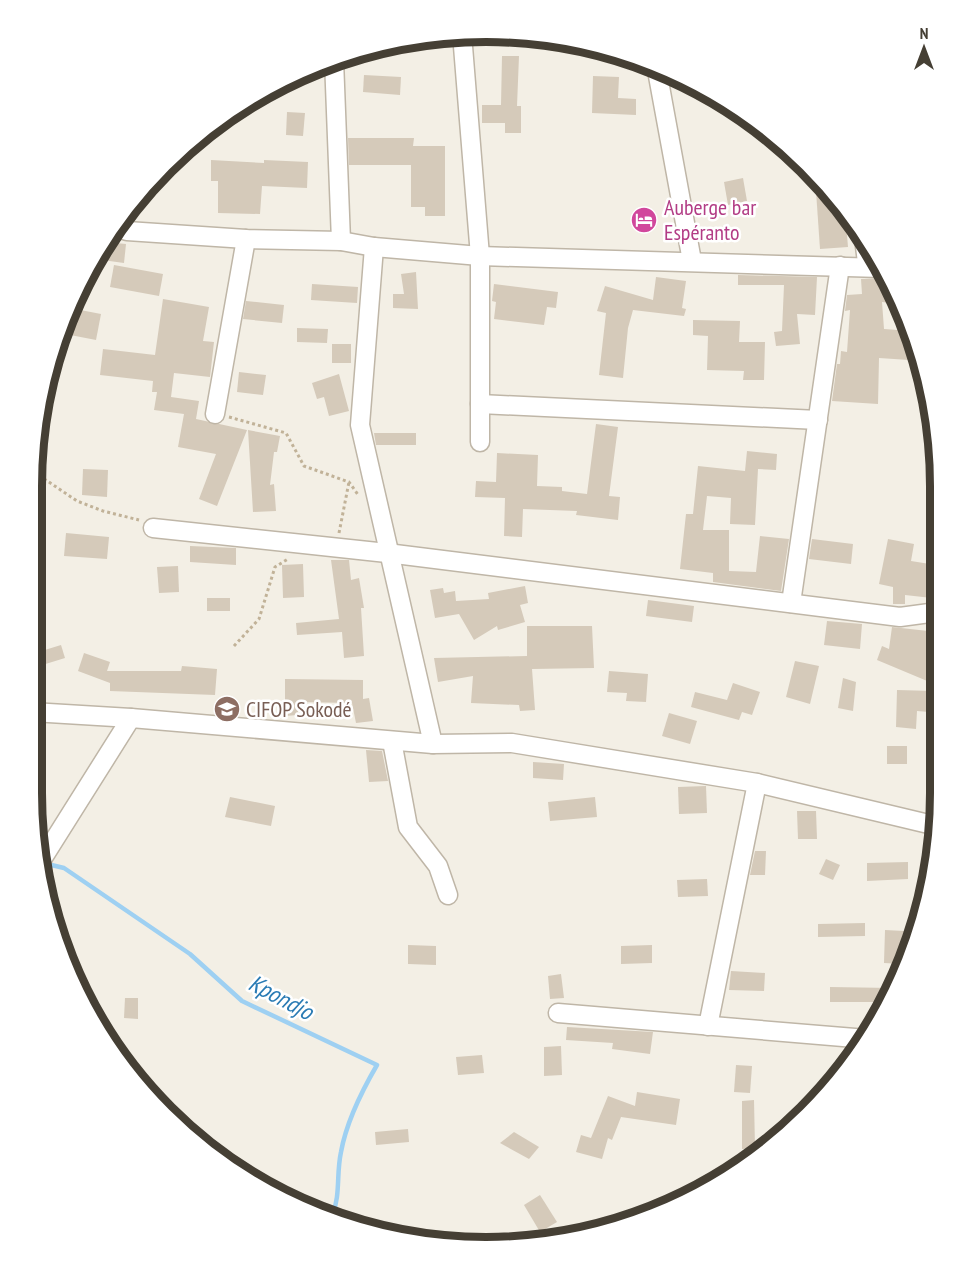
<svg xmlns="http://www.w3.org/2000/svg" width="972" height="1279" font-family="'PT Sans Narrow',sans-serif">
<rect width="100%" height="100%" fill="#f3efe5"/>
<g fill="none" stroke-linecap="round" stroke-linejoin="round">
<path stroke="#9ed0f2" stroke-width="4.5" d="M43,863L64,868L190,954L242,1001L377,1065C363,1089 346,1124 341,1152C336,1175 341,1193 332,1217"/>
</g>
<g fill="#d5caba">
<path d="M502,56H519L517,106H521V133H505V123H482V105H501Z"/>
<path d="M364,75L401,77L400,95L363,92Z"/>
<path d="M593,76L619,77L618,98L636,99V115L592,113Z"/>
<path d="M287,112L305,113L303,136L286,135Z"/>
<path d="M348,138H414L413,146H445V216H425V207H411V165H349Z"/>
<path d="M211,160L264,163V160L308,162L307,188L262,186L260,214L218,213V181H211Z"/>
<path d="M743,178L747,201L728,205L724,182Z"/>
<path d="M828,190L845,211L848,247L820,249L816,191Z"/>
<path d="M105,242L126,244L124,263L95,259Z"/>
<path d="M114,265L163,274L159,296L110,287Z"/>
<path d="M416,272L418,309L393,308V294H404L401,274Z"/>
<path d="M738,275L817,277L815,315L797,314L800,344L776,346L774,332L782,331L784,285H738Z"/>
<path d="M656,277L686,281L682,308L686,309L684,316L633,310L628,328L623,378L599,375L606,313L597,311L605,286L653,300Z"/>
<path d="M886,278L899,304L882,302L884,329L911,331L909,360L879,358L878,404L832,401L837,364H840L841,351L847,352L850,310L845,311L847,295L862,294L861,279Z"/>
<path d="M312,284L358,287L357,303L311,300Z"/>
<path d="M494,284L558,292L556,308L547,307L544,325L494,319L496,302L492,301Z"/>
<path d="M163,299L209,307L203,341L214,342L210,377L174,373L171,397L199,401L196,419L247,430L217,506L199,499L216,454L178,447L184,414L154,410L157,392H152L153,381L100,375L103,349L155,355Z"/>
<path d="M246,301L284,305L282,323L243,319Z"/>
<path d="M70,308L101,314L96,340L60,333Z"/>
<path d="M693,320L740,321L739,342H765L764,380H743L744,371L707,370L708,336L693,335Z"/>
<path d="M297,328L328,329L327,343L297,342Z"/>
<rect x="332" y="344" width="19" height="19"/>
<path d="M239,372L266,375L263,395L237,392Z"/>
<path d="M339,374L349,411L329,416L324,397L317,399L312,383Z"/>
<path d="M596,424L618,427L609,496L620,497L618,520L576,515L577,511L523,509L522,537L504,536L505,498L475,497L476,481L496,482L497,453L538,455L537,486L562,487V491L587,494Z"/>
<path d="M248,430L280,436L277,452H274L270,485L274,484L276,511L253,512Z"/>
<path d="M374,433H416V445H376Z"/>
<path d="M747,451L777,454L776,470L758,469L755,525L730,524L731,498L707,496L703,530H729V571L756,572L760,536L789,539L781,591L713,582V573L680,569L686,514H693L698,466L745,471Z"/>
<path d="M83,469L108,470L107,497L82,495Z"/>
<path d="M66,533L109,537L107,559L64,556Z"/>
<path d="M812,539L853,544L851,564L809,559Z"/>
<path d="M888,539L914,544L911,561L936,565L932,598L905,595V604H893V587L879,584Z"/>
<path d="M190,546L236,548V565L190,562Z"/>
<path d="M331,560H349L351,580L359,578L364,608H361L364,656L344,658L342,632L297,635L296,623L339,619Z"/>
<path d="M303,564L304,597L283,598L282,565Z"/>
<path d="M178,566L179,592L159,593L157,567Z"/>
<path d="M525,586L528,603L520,605L525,622L498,630L497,626L474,640L459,614L435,618L430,590L443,588L444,593L455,591L456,601L489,599L488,593Z"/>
<rect x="207" y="598" width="23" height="13"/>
<path d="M648,600L694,606L692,622L646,616Z"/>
<path d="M827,621L862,624L860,649L824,645Z"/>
<path d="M527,626H592L594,668L532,669L535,710L520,711L519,705L471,703L473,676L438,682L434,658L527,656Z"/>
<path d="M892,627L937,632V659L932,683L877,660L882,646L889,649Z"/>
<path d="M61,645L65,658L39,666L35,653Z"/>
<path d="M84,653L110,662L107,671H181L182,666L217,669L215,695L110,691V683L78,671Z"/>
<path d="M795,661L819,666L810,704L786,697Z"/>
<path d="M609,671L648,674L646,702L626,701L627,693L607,692Z"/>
<path d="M843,678L856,682L853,711L838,708Z"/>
<path d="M285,679L363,680V699L369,698L373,721L356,723L352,703L298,702V715L285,716Z"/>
<path d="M733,683L760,692L752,715L742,712L739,720L691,707L695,692L727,700Z"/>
<path d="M897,690L934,691L929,712L917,711L916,729L896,727Z"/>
<path d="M669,713L697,721L690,744L662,736Z"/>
<rect x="887" y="746" width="20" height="18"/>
<path d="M366,750L382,751L388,781L369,782Z"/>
<path d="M533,762L564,764L563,780L533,778Z"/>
<path d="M706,786L707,813L679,814L678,787Z"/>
<path d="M230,797L275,806L271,826L225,817Z"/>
<path d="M595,797L597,817L550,821L548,802Z"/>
<path d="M797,811H816L817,839H798Z"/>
<path d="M755,851H766L765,875H750Z"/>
<path d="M826,859L840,865L833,880L819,874Z"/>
<path d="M908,862V879L867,881V863Z"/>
<path d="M707,879L708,896L678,897L677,880Z"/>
<path d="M865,923V936L818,937V924Z"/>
<path d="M885,930L904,931L903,964L884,963Z"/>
<path d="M408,945L436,946V965L408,964Z"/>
<path d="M652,945V963L621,964V946Z"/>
<path d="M731,971L765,973L764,991L729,990Z"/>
<path d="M561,974L564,998L550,999L548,976Z"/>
<path d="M830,987L892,988L885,1002H830Z"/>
<path d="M125,998H138V1019L124,1018Z"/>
<path d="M567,1027L653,1032L650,1054L612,1049L613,1043L566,1040Z"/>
<path d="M561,1046L562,1075L544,1076V1047Z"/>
<path d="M482,1055L484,1073L458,1075L456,1057Z"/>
<path d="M736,1065L752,1066L750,1093L734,1092Z"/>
<path d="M637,1092L680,1099L676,1125L621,1117L612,1140L608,1138L602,1159L576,1152L581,1135L591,1138L608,1096L635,1106Z"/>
<path d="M754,1100L755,1148L742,1149V1101Z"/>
<path d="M408,1129L409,1142L376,1145L375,1132Z"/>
<path d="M514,1132L539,1147L529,1159L500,1143Z"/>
<path d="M540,1195L557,1222L540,1232L524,1205Z"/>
</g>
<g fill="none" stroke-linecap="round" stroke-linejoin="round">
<defs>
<path id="lane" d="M858,226L863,267"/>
<g id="street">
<path d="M462,34L480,256V442"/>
<path d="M334,60L341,241"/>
<path d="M656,65L692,261"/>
<path d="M115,227L127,231L246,239L341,241L374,247L480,256L881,268"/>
<path d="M374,247L360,425L433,744"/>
<path d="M480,404L818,420"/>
<path d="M215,414L246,239"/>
<path d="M153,528L387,553L900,617L937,612"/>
<path d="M791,603L840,266"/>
<path d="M32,712L131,718L433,744L512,743L757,783L937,826"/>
<path d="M392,741L408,827L438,866L448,895"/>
<path d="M41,861L131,718"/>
<path d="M558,1013L867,1039"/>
<path d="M708,1026L757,783"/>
</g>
</defs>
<use href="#lane" stroke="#bfb6a7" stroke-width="12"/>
<use href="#street" stroke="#bfb6a7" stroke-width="21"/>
<g stroke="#c1b298" stroke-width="3" stroke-dasharray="3 3" stroke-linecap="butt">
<path d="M229,417L286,433L304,466L349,482L359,496"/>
<path d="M34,472L77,501L103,511L139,520"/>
<path d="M339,533L349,482"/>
<path d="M234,646L259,619L275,567L288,559"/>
</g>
<use href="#lane" stroke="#fff" stroke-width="9"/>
<use href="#street" stroke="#fff" stroke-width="18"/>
</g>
<defs>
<symbol id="hotel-disc" viewBox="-11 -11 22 22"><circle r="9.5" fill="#d1479c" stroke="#fff"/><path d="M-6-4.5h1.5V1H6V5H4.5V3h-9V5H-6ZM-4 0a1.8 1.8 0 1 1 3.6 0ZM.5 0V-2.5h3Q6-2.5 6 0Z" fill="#fff"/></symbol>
<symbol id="university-disc" viewBox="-11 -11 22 22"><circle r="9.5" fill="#8d6e63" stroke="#fff"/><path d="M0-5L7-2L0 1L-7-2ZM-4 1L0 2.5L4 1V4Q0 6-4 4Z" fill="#fff"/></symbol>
</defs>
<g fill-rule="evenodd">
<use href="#hotel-disc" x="629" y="205" width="30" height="30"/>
<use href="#university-disc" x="212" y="694" width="30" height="30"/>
</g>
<g text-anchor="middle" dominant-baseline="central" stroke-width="5" stroke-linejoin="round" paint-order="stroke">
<g font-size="22" fill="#b23c85" stroke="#fff" text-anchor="start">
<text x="664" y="207">Auberge bar<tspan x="664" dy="25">Espéranto</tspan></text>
</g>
<g font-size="22" fill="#785e54" stroke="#fff" text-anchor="start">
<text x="246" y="709">CIFOP Sokodé</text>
</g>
<g font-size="24" font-style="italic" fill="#2a7bb4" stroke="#fff">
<text transform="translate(281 997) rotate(28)">Kpondjo</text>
</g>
</g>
<path d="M0 0H972V1279H0ZM486 42H486A444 444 0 0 1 930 486V793A444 444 0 0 1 486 1237H486A444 444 0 0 1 42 793V486A444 444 0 0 1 486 42Z" fill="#fff" fill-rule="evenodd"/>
<path fill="none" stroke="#453f34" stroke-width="8" d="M486 42H486A444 444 0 0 1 930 486V793A444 444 0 0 1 486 1237H486A444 444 0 0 1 42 793V486A444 444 0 0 1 486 42Z"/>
<g transform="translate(924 48)" stroke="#ffffff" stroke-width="4.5" paint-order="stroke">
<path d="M0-4.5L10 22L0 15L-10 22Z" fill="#453f34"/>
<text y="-9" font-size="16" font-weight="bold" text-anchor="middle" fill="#453f34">N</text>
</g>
</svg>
